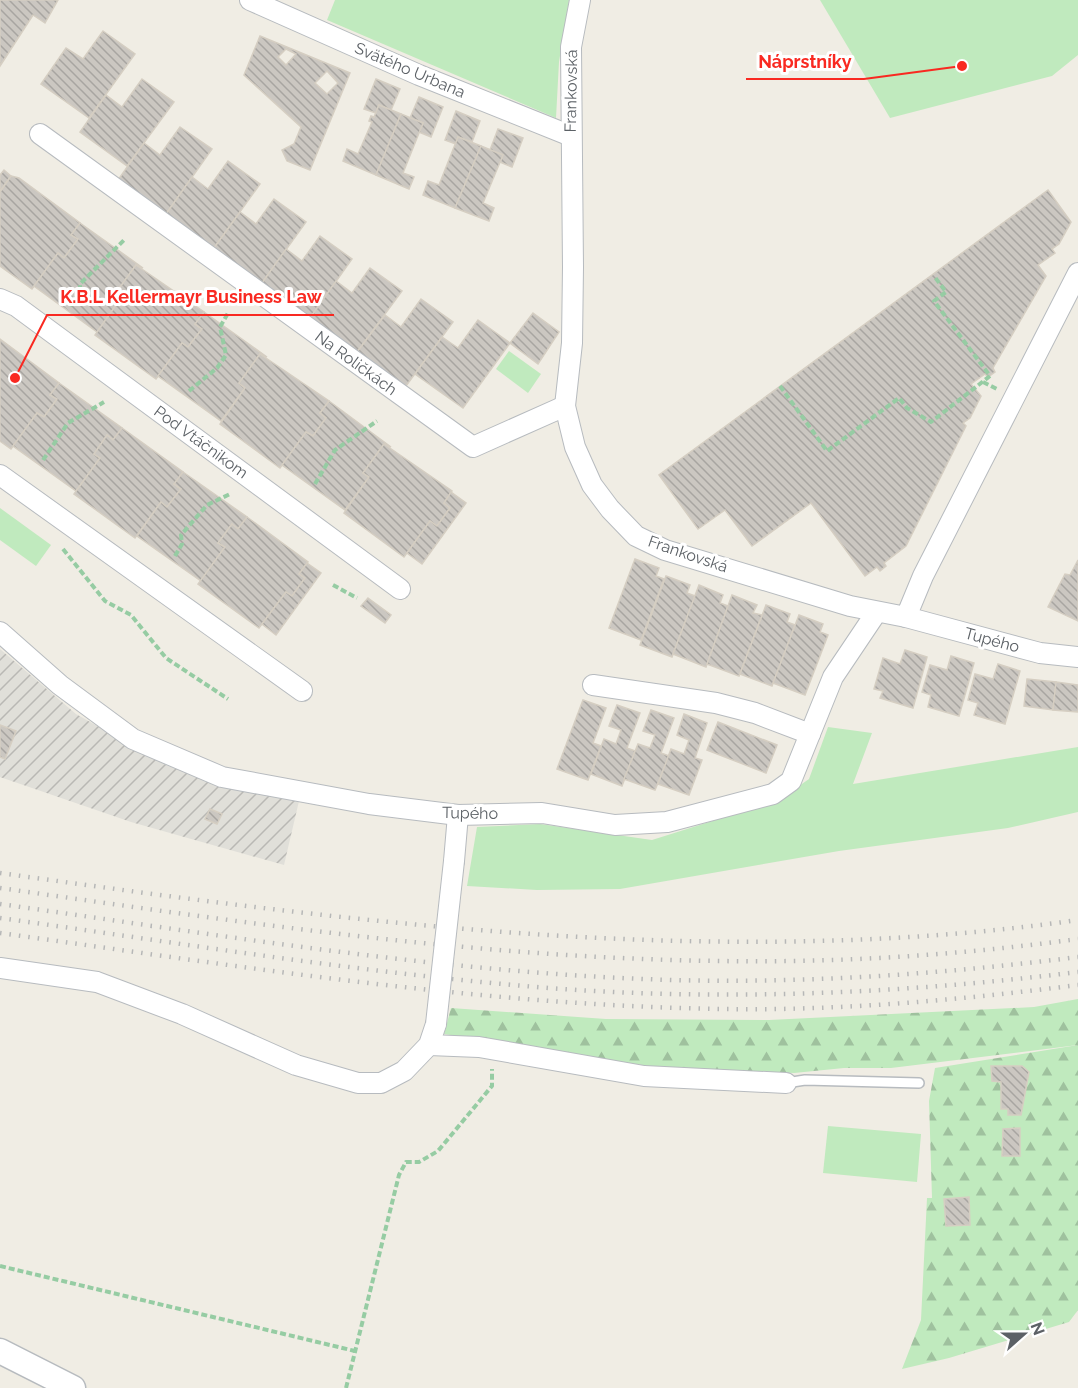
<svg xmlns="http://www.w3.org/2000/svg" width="1078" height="1388" font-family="Raleway,sans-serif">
<defs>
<pattern id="industrial-furrows" width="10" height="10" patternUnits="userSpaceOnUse" patternTransform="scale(1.5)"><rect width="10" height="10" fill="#e0dfd9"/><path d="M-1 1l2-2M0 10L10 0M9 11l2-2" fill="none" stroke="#b9b8b4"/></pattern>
<pattern id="forest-firs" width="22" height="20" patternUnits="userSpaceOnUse" patternTransform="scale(1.5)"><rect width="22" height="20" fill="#c0eabe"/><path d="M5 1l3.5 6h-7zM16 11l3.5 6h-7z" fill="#9fc19e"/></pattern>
<pattern id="building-back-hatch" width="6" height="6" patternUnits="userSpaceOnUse" patternTransform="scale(1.5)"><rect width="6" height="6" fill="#cbc7c1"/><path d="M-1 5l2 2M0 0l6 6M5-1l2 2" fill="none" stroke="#a8a5a1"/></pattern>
</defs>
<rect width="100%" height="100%" fill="#f0ede4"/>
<path fill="url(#industrial-furrows)" d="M0,649L76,714L168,766L222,784L299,801L284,865L131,822L0,777Z"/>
<g fill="#c0eabe">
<path d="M335,0H569L559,62L556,118L327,20Z"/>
<path d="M820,0H1078V55L1052,76L890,118Z"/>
<path d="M509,351L541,374L528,393L496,369Z"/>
<path d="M0,508L51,545L36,566L0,540Z"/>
<path d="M828,727L872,733L853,784L1078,747V812L1008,828L839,851L620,889L537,890L467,886L477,827L540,824L652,840L779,800L809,779Z"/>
<path d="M828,1126L921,1134L917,1182L823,1173Z"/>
</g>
<g fill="url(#forest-firs)">
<path d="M1078,999V1045L891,1068H844L794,1073L655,1067L444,1034L451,1008L606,1019L769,1020L1034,1007Z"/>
<path d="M1078,1045V1310L1069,1322L949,1358L902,1369L921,1320L927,1198H932L929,1101L935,1068Z"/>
</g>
<g fill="url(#building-back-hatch)" stroke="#d5cec2" stroke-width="1.5" fill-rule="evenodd">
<path d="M0,0H58L45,23L33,15L0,66Z"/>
<path d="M103,31L135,54L89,118L41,84L66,48L83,59Z"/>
<path d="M260,36L350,73L310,170L287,161L282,150L294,144L301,127L244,75ZM286,49L296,54L286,65L278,57ZM327,71L338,83L327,94L315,83Z"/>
<path d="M142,79L174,102L127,166L80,132L106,95L122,107Z"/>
<path d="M376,79L400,89L391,110L379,105L376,113L364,109Z"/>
<path d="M419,97L443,107L431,137L419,132L423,123L410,118Z"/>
<path d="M379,105L401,114L376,175L343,161L347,149L358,154L372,122L369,121L371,116L374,117Z"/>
<path d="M456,111L480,121L472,142L458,137L456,144L445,140Z"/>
<path d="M401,114L423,123L403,173L414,177L409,189L376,175Z"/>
<path d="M180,127L212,149L166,214L118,180L144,143L160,155Z"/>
<path d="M498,129L523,138L512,167L500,162L503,155L490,150Z"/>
<path d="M458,137L481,146L455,208L423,195L428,181L439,185Z"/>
<path d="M481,146L503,155L483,203L494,208L489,221L455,208Z"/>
<path d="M228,161L260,184L214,248L166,214L192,177L208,189Z"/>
<path d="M4,170L11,176L0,191V175Z"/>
<path d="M11,176L19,178L80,223L71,235L78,239L64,258L58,253L32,289L0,266V192Z"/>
<path d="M1048,190L1071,222L1059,244L1052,249L1055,253L1038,265L1046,276L993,368L995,372L988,377L985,374L971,384L981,396L970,418L963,423L966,426L906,546L884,563L886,566L880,571L877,567L865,576L811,503L752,546L725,510L698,529L659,475Z"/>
<path d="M274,199L306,222L262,283L214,248L240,212L256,224Z"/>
<path d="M80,223L143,268L136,265L128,276L115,294L121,298L97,332L34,286L58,253L64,258L78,239L71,235Z"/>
<path d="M320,236L352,259L310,318L262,283L286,249L302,261Z"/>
<path d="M136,265L204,312L195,324L202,329L188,347L182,343L156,379L95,335L121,298L115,294Z"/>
<path d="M370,268L402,291L357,352L310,318L336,281L352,293Z"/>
<path d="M421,299L453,322L406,386L357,352L385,315L401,327Z"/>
<path d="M204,312L267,357L260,354L239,383L245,388L221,421L158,376L182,343L188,347L202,329L195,324Z"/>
<path d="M533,313L559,332L538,364L510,343Z"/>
<path d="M478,320L510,343L463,408L415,374L442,337L458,348Z"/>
<path d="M0,339L59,383L50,395L57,399L44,417L37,413L11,449L0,441Z"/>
<path d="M260,354L329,401L320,413L326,418L313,436L306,432L280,468L220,424L245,388L239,383Z"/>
<path d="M59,383L122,428L113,440L107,435L94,454L100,458L76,491L13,446L37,413L44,417L57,399L50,395Z"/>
<path d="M329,401L391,447L384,444L363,473L369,477L345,510L282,465L306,432L313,436L326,418L320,413Z"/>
<path d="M122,428L183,472L174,484L181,489L167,507L161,502L135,538L74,494L100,458L94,454L107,435L113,440Z"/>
<path d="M384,444L452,491L444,503L450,508L437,526L430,521L404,557L344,513L369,477L363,473Z"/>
<path d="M183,472L247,517L238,529L232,524L218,543L225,547L201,581L137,536L161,502L167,507L181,489L174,484Z"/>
<path d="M451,492L466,503L422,564L407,553L430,521L437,526L450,508L444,503Z"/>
<path d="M247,517L308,562L299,574L305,578L292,596L286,592L259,628L198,584L225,547L218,543L232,524L238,529Z"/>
<path d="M635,559L659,568L656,576L664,579L641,640L609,628Z"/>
<path d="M1078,560V621L1048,607L1065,574L1070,575Z"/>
<path d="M307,563L321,573L276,635L262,624L286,592L292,596L305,578L299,574Z"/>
<path d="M666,576L690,585L687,593L695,596L672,657L640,645Z"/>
<path d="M699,585L723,595L720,603L728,606L706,667L673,654Z"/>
<path d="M732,595L757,605L753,613L762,615L739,676L707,664Z"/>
<path d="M368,598L391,615L385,623L361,606Z"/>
<path d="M766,605L790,614L787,622L795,625L772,686L740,674Z"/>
<path d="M799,615L823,624L820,632L828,635L805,695L773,683Z"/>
<path d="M905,650L927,657L913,708L880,698L883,691L874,689L883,658L900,664Z"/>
<path d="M951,656L974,663L959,716L928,707L931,695L922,692L930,665L947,670Z"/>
<path d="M998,664L1020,671L1005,724L974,715L978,703L968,700L975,674L993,679Z"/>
<path d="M1027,679L1056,682L1053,710L1024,706Z"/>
<path d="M1056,682L1078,685V712L1053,710Z"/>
<path d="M583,700L606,708L593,743L601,746L588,780L557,769Z"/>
<path d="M617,705L640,713L627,748L635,751L622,786L591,774L604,739L616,744L621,730L609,726Z"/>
<path d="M651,710L674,718L661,753L669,756L655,790L624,779L638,744L650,748L655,735L643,731Z"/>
<path d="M684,714L707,723L695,758L702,760L689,795L658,784L671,749L684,754L689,740L677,735Z"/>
<path d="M718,722L777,745L766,773L707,750Z"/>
<path d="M0,725L16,731L5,759L0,757Z"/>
<path d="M210,809L222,814L217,824L205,819Z"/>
<path d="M991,1066H1022L1029,1072L1021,1115H1008V1109H1001V1082L992,1081Z"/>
<path d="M1020,1128V1156H1002L1003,1129Z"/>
<path d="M969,1197L970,1225L946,1226L944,1199Z"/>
</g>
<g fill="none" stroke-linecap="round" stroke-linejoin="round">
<defs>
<path id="service" d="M786,1083L805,1080L919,1083"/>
<g id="minor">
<path d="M250,0L419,75L571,136"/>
<path d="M580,0L571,47L573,267L572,343L565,406L575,447L592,485L610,509L636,536L665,550L850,606L906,617L1040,653L1078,657"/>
<path d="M40,134L473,447L565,406"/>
<path d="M0,299L16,306L400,589"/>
<path d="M0,475L302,691"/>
<path d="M906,617L923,576L1078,273"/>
<path d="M0,632L60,685L133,739L222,777L369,804L458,815L542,813L615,825L667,822L773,794L791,781L833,677L876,613"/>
<path d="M593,685L716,703L755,713L810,734"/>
<path d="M454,861L458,815"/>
<path d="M0,968L97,982L182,1014L296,1065L358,1083H381L404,1071L429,1045L436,1024"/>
<path d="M429,1045L479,1047L644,1076L786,1083"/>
</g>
<path id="tertiary" d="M0,1351L73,1388"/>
</defs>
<use href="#service" stroke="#b7bbbf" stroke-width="12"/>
<use href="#minor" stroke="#b7bbbf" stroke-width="22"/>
<use href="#tertiary" stroke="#b7bbbf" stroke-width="27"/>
<g stroke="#96cca3" stroke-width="4" stroke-dasharray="6 3" stroke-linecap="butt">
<path d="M70,306L80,292V284L125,239"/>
<path d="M983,382L997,389"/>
<path d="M780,386L827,451L899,398L907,408L931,422L990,376L934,301L946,292L934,276"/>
<path d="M189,391L217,368L226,355L220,327L228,313"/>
<path d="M43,460L68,423L104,402"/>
<path d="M315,484L335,450L377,421"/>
<path d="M63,549L105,601L131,615L166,658L228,699"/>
<path d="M175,556L182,544L181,535L207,505L230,494"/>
<path d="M333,585L357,598"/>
<path d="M0,1266L355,1351"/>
<path d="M346,1388L399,1175L406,1162H419L438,1151L492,1086V1069"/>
</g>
<use href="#service" stroke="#fff" stroke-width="9"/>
<use href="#minor" stroke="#fff" stroke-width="20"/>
<use href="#tertiary" stroke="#fff" stroke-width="24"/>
<g stroke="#b6b7b7" stroke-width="4.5" stroke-dasharray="1.5 8" stroke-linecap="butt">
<path d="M0,873C356,923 719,971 1078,920"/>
<path d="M0,888C239,922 478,958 720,961C840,963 959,955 1078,939"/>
<path d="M0,904C213,934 428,970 643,979C789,985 934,975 1078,957"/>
<path d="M0,918C187,944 374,975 562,989C734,1001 907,993 1078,972"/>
<path d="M0,933C239,966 478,1005 720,1009C839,1011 959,1000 1078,985"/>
</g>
<defs>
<path id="minor-bridge" d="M436,1024L454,861"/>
</defs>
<use href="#minor-bridge" stroke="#b7bbbf" stroke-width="22" stroke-linecap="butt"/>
<use href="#minor-bridge" stroke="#fff" stroke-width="20"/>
</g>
<g text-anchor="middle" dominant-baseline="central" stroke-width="6" stroke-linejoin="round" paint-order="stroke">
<g font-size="16" fill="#5c6166" stroke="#fff">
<text transform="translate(410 70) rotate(23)">Svätého Urbana</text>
<text transform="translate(571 91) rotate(-89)">Frankovská</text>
<text transform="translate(356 363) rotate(36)">Na Roličkách</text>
<text transform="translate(201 442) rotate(36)">Pod Vtáčnikom</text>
<text transform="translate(688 554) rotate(19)">Frankovská</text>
<text transform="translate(992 640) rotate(15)">Tupého</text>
<text transform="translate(470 813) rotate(1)">Tupého</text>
</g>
</g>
<path fill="none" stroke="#f92921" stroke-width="2" d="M962 66L864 79H746M15 378L47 315H334"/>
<g fill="#f92921" stroke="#fff" stroke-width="2">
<circle cx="962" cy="66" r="6"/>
<circle cx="15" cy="378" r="6"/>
</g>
<g font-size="18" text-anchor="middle" font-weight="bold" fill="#f92921" stroke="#fff" stroke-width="6" stroke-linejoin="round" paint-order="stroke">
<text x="805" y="68">Náprstníky</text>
<text x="191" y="303">K.B.L Kellermayr Business Law</text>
</g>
<g transform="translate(1024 1334) rotate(69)" stroke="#ffffff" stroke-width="4.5" paint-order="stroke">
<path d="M0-4.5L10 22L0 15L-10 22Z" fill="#5c6166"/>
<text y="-9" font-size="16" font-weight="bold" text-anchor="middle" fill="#5c6166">N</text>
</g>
</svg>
